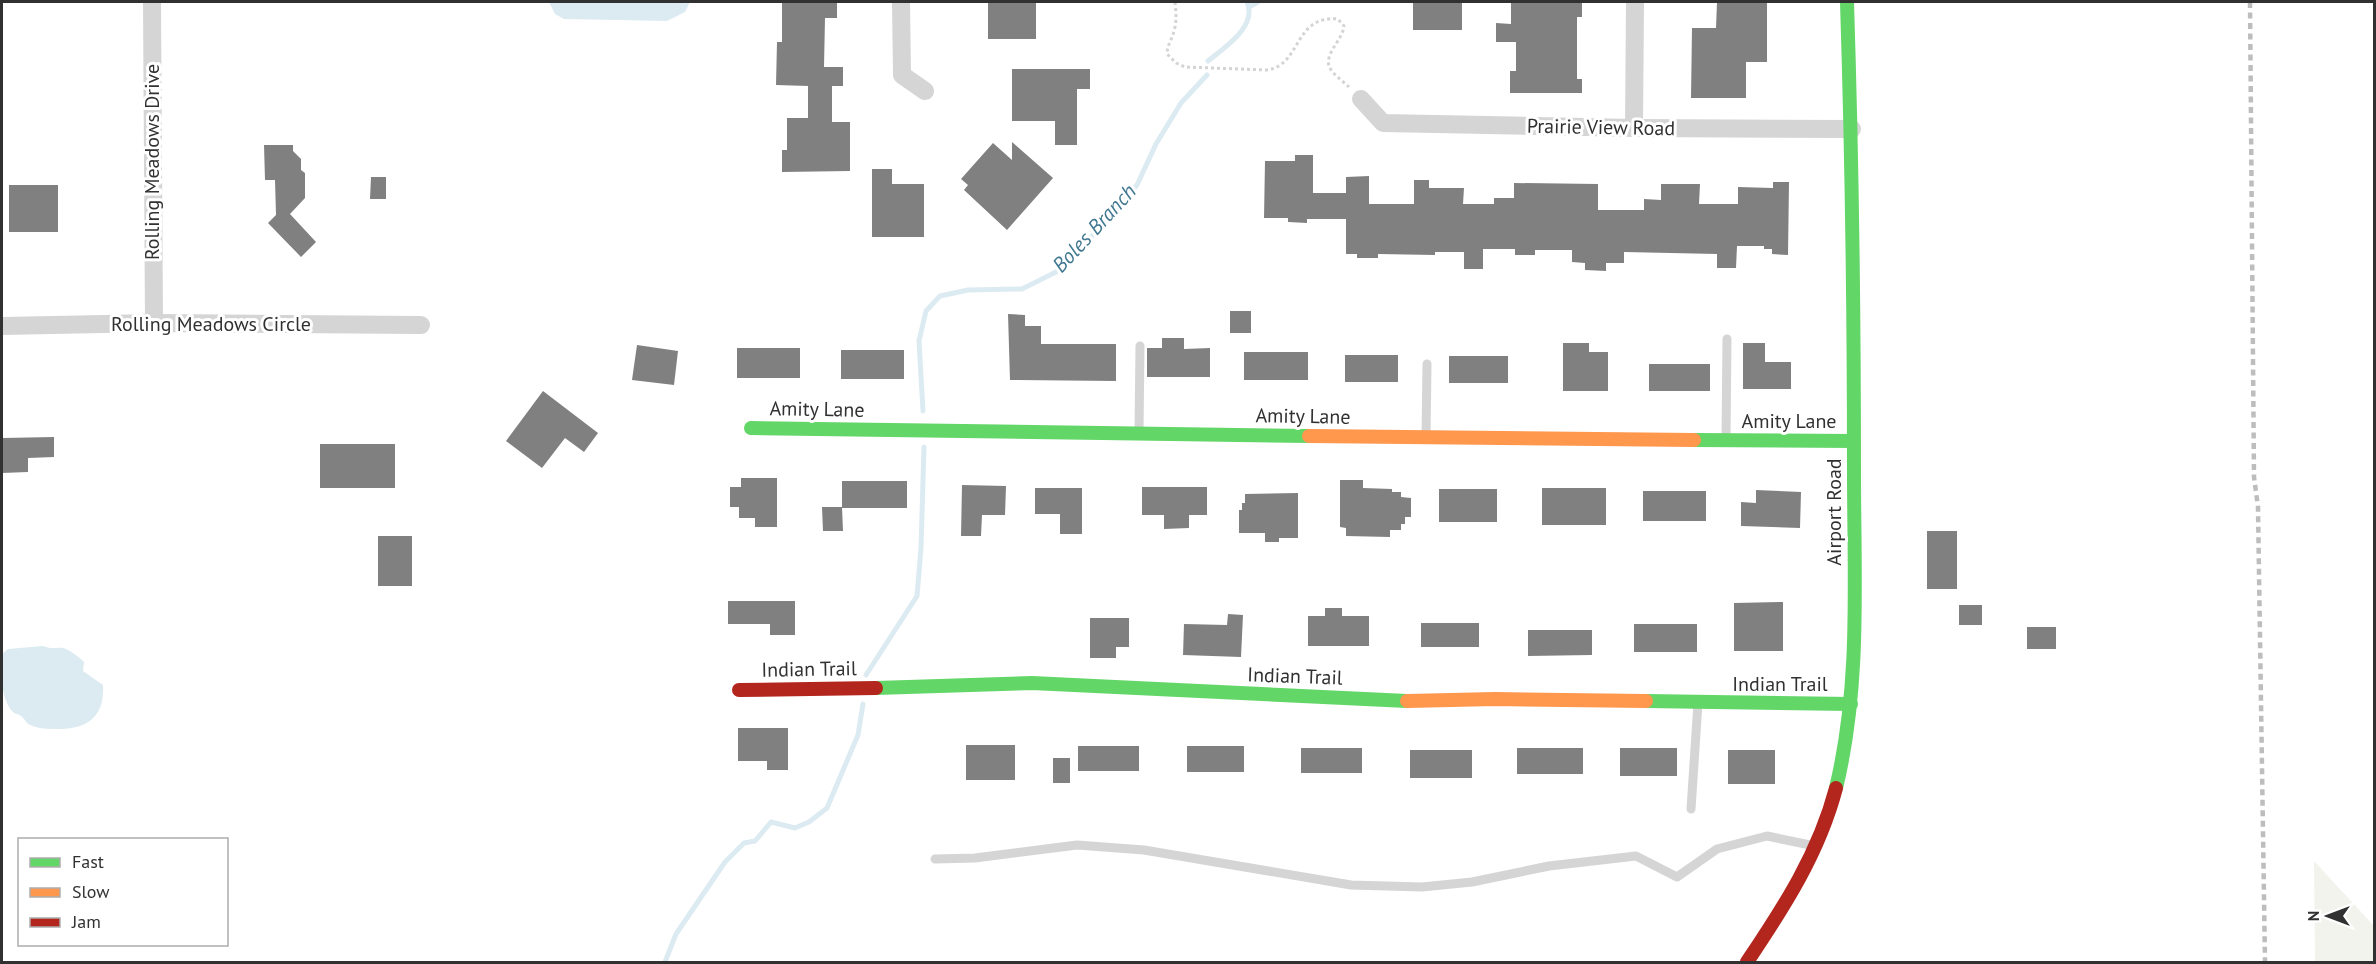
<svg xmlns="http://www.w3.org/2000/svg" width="2376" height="964" font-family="'PT Sans',sans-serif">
<rect width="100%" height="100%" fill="#fff"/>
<path fill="#f1f3ec" d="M2314,861L2374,926V962H2315Z"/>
<g fill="#dcebf2">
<path d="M549,2H690L685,12L667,21L564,19L555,14Z"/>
<path d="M43,646C54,650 54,647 63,648C70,650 79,657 84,662L83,671L103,685C105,719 85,730 54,729C46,729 33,728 27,723C25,721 24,718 21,716C19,714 15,714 13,712C0,698 1,671 2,654L8,649Z"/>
</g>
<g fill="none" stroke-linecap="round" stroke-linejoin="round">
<g stroke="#dcebf2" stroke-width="5">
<path d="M1249,7L1258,2"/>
<path d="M1208,61C1224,48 1258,26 1247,2"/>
<path d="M923,411L919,341L926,311L940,296L968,290L1022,289L1056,272L1095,233L1137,185L1156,144L1181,103L1207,75"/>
<path d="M866,675L917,596L921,548L924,447"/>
<path d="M665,962L676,934L725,862L744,843L755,841L771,822L795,828L809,822L827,808L858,735L863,704"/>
</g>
</g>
<g fill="#808080">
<path d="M782,2H836L837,3V18H825L824,67H843V86H832V122H850V171L782,172V150H787V118H808V86L776,85L777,42H782Z"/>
<rect x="988" y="2" width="48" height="37"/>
<rect x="1413" y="2" width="49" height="28"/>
<path d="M1511,2H1582V17H1577V79H1582V93H1510V71H1516V42H1496V23L1511,24Z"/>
<path d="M1717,2H1767V62H1746V98H1691L1692,28H1716Z"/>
<path d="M1012,69H1090V89H1077V145H1055V121H1012Z"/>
<path d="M1012,142L1053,178L1007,230L964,190L968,185L961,179L993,143L1012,160Z"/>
<path d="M264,145H293V151L301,159V170L305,173V198L290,214L316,242L301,257L268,223L276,215L275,180H265Z"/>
<path d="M1295,155H1313V193H1346V177L1369,176V204H1414V180H1429V188H1464L1463,204H1494V198H1514V183L1598,184V210H1644V199L1661,200V184H1700L1699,204H1738V187L1773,188V182H1789L1788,255L1772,254V249H1764V246H1737L1736,268H1717V254L1624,252V263H1606V271L1585,270V263L1572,262V250H1535V255H1515V249H1483V269H1464V252H1435V255L1378,254V258H1357V254H1346V219H1307V223L1288,222V218H1264L1265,161H1295Z"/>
<path d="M872,169H892V184H924V237H872Z"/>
<path d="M371,177H386V199H370Z"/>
<rect x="9" y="185" width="49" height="47"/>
<rect x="1230" y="311" width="21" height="22"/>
<path d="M1008,314L1025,315V326H1041V344H1116V381L1010,380Z"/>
<path d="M1162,338H1184V349L1210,348V377H1147V348H1162Z"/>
<path d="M1563,343H1589V352H1608V391H1563Z"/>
<path d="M1743,343H1765V362H1791V389H1743Z"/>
<path d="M637,345L678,351L674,385L632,380Z"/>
<rect x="737" y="348" width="63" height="30"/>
<rect x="841" y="350" width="63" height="29"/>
<rect x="1244" y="352" width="64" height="28"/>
<rect x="1345" y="355" width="53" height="27"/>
<rect x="1449" y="356" width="59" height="27"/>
<rect x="1649" y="364" width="61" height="27"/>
<path d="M543,391L598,433L584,452L565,438L542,468L506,441Z"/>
<path d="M54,437V457L28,458V472L2,473V438Z"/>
<rect x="320" y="444" width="75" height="44"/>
<path d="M741,478H777V527H755V518H739V507H730V487H741Z"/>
<path d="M1340,480H1363V488L1392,489V492H1401V497L1411,498V517H1405V524H1401V530H1390V537L1346,536V528L1340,527Z"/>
<rect x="842" y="481" width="65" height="27"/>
<path d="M962,485L1006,486L1005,515H982L981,536H961Z"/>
<path d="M1142,487H1207V515H1189V528L1164,529V515H1142Z"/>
<path d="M1035,488H1082V534H1060V514H1035Z"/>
<rect x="1542" y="488" width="64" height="37"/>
<rect x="1439" y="489" width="58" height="33"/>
<path d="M1756,490L1801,492L1800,528L1741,526V502L1756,503Z"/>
<rect x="1643" y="491" width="63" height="30"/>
<path d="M1298,493V538H1279V542H1265V533H1239V510H1242V503H1245V494Z"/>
<path d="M822,507H842L843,531H823Z"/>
<rect x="1927" y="531" width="30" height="58"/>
<rect x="378" y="536" width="34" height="50"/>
<path d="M728,601H795V635H770V624H728Z"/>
<path d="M1783,602V651H1734V603Z"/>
<rect x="1959" y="605" width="23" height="20"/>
<path d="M1325,608H1342V616H1369V646H1308V616H1325Z"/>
<path d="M1228,614L1243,615L1241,657L1183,655L1184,624L1227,625Z"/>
<path d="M1090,618H1129V647H1116V658H1090Z"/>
<rect x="1421" y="623" width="58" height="24"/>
<rect x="1634" y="624" width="63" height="28"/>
<rect x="2027" y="627" width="29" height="22"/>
<path d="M1528,630H1592V655L1528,656Z"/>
<path d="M738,728H788V770H767V761H738Z"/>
<rect x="966" y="745" width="49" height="35"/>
<rect x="1078" y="746" width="61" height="25"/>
<rect x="1187" y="746" width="57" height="26"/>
<rect x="1301" y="748" width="61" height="25"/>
<rect x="1517" y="748" width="66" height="26"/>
<rect x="1620" y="748" width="57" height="28"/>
<rect x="1410" y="750" width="62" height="28"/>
<rect x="1728" y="750" width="47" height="34"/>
<rect x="1053" y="758" width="17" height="25"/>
</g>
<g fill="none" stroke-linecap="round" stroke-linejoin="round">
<path stroke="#d4d4d4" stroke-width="3" stroke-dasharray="3 3" stroke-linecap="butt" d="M1175,2C1176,12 1177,21 1174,31C1172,40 1167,45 1167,54L1176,63L1185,67L1267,70C1302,65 1293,15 1338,19L1344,26C1343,39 1325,53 1329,66C1332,74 1343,81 1349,87"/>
<g stroke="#d5d5d5" stroke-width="9">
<path d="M1139,431L1140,346"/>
<path d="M1426,436L1427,364"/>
<path d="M1726,438L1727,339"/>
<path d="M1691,809L1698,703"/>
<path d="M935,859L975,858L1077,845L1144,850L1351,885L1422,887L1472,882L1549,866L1636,856L1677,877L1717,849L1767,836L1815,846"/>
</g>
<g stroke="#d5d5d5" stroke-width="18">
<path d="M152,2L154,323"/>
<path d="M901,2L902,75L925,91"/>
<path d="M1361,99L1383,123L1634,128L1852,129"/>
<path d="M1634,128L1635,2"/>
<path d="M2,326L154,323L421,325"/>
</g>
<g stroke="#63d668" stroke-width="14">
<path d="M751,428L1309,436"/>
<path d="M1694,440L1854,441"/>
<path d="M876,688L1032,683L1407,701"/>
<path d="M1646,701L1851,704"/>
<path d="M1836,788C1861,685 1854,578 1854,473C1854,316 1852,159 1847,2"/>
</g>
<g stroke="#ff974d" stroke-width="14">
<path d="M1309,436L1694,440"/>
<path d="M1407,701L1495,699L1646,701"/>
</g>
<g stroke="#b3261e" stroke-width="14">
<path d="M739,690L876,688"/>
<path d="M1747,962C1784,907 1819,853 1836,788"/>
</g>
<path stroke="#bdbdbd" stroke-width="4.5" stroke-dasharray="6 4.5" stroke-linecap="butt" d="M2250,2L2254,477L2258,507L2265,962"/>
</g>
<g text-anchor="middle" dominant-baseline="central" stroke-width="6" stroke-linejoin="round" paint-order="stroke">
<g font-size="20" fill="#313131" stroke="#fff">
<text transform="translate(1601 127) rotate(1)">Prairie View Road</text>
<text transform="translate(152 162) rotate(-90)">Rolling Meadows Drive</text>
<text x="211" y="324">Rolling Meadows Circle</text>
<text transform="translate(817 409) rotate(1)">Amity Lane</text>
<text transform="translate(1303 416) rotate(1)">Amity Lane</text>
<text x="1789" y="421">Amity Lane</text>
<text transform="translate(1834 512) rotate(-90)">Airport Road</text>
<text transform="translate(809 669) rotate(-1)">Indian Trail</text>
<text transform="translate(1295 676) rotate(2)">Indian Trail</text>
<text x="1780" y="684">Indian Trail</text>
</g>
<g font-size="21" font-style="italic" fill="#417891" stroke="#fff">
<text transform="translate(1094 228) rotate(-47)">Boles Branch</text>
</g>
</g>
<rect width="2376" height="964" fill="none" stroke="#313131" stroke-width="6"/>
<rect x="18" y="838" width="210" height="108" fill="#ffffff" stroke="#adadad" stroke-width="1.5"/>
<rect x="30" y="858" width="30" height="9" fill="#63d668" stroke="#adadad" stroke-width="1.5"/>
<text x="72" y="868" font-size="18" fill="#313131">Fast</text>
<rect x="30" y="888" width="30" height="9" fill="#ff974d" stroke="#adadad" stroke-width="1.5"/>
<text x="72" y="898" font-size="18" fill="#313131">Slow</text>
<rect x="30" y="918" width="30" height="9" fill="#b3261e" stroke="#adadad" stroke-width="1.5"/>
<text x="72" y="928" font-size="18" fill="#313131">Jam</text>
<g transform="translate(2328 916) rotate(270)" stroke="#ffffff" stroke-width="4.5" paint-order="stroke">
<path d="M0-4.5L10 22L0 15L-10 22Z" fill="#313131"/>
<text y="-9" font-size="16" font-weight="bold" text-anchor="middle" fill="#313131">N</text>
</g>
</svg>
